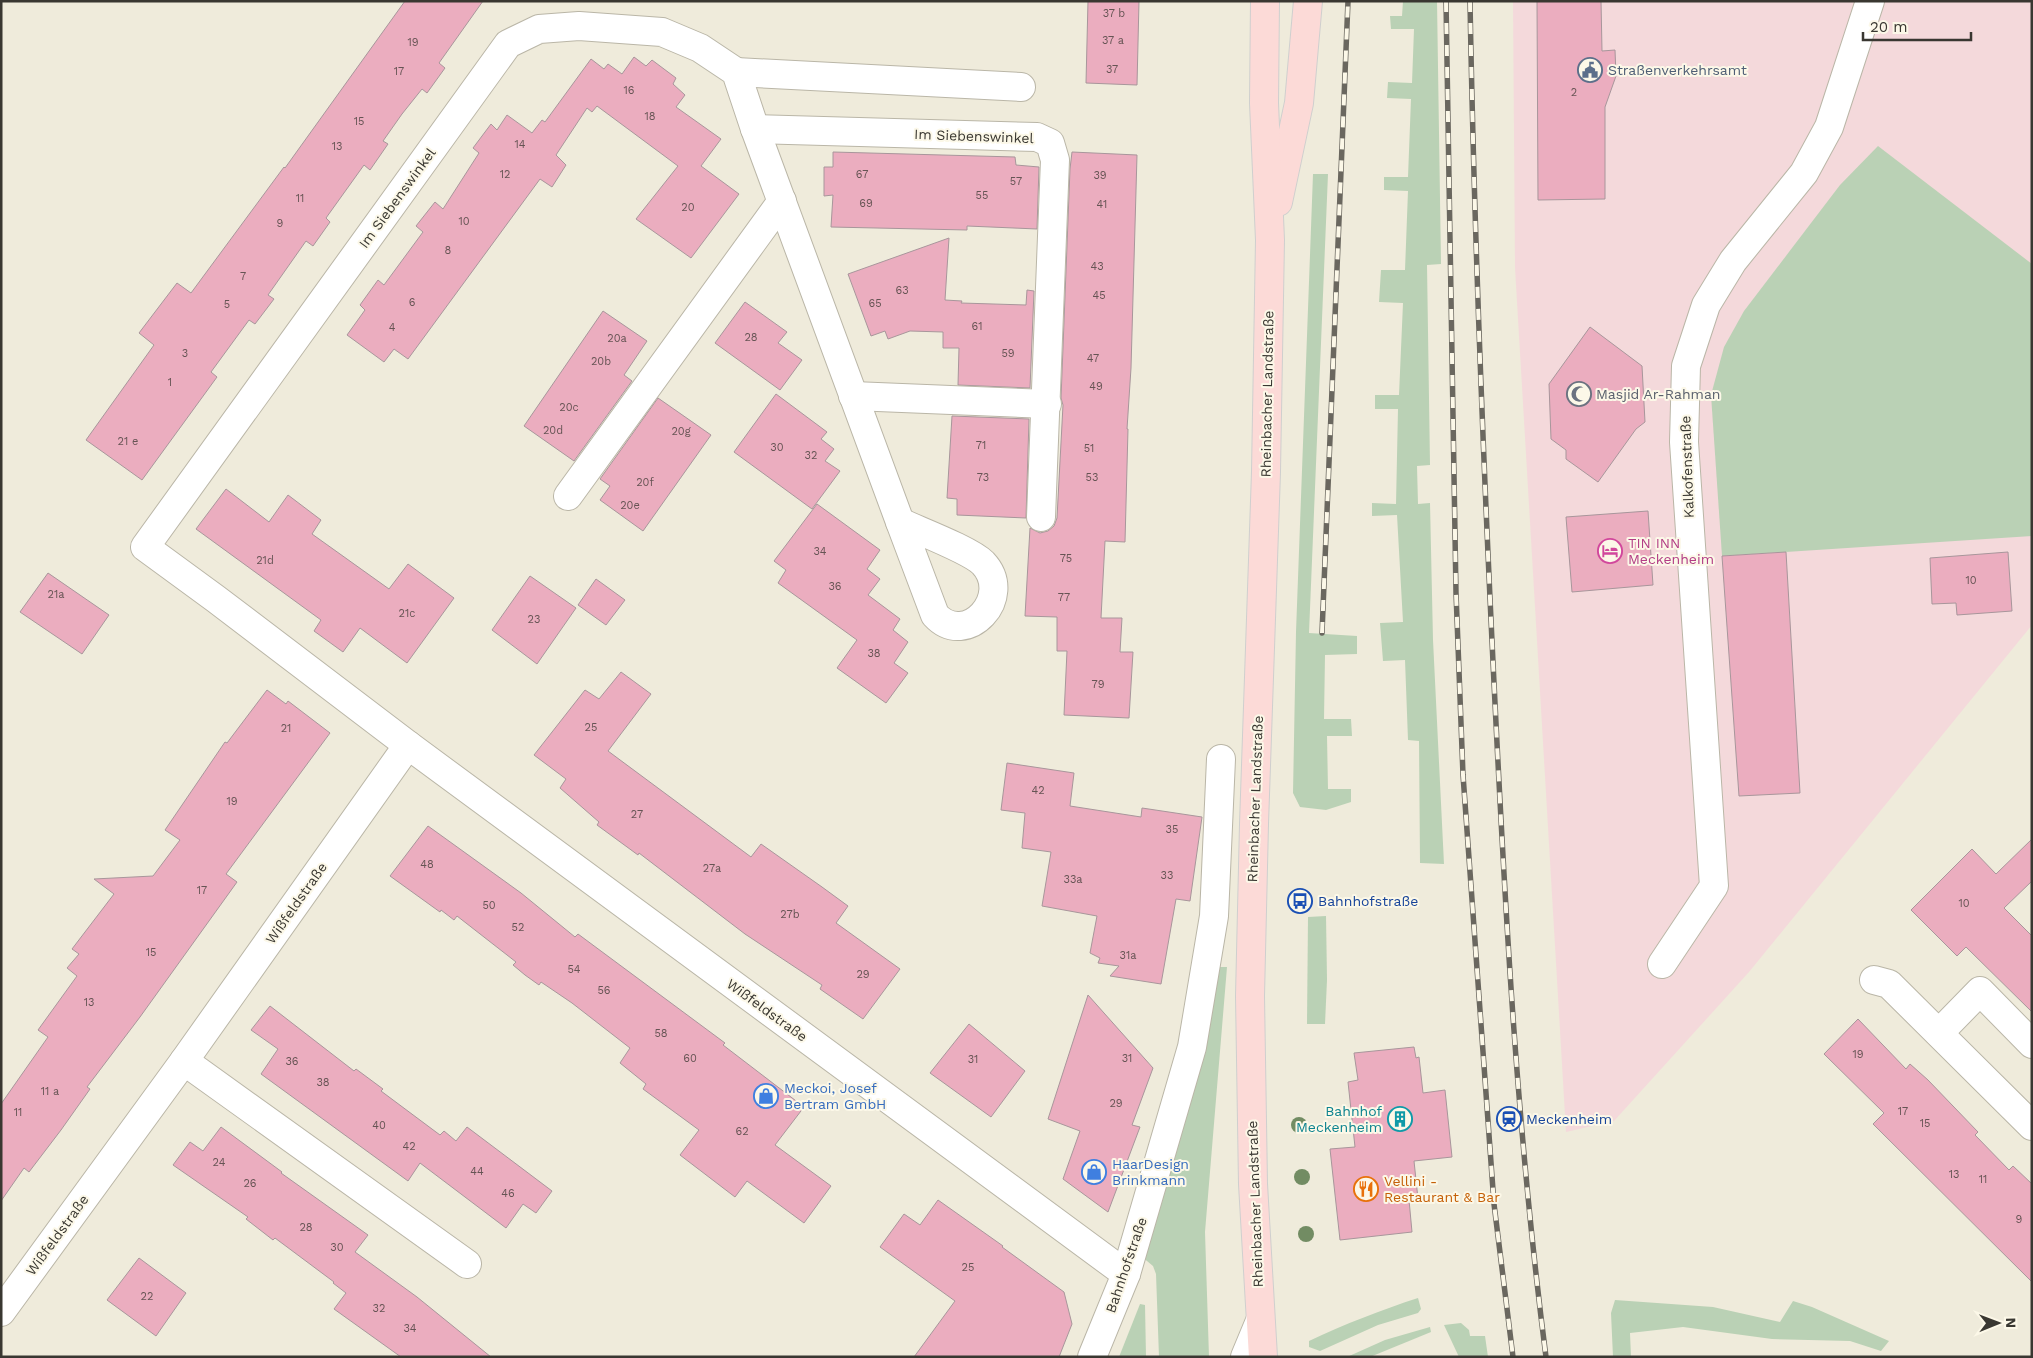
<svg xmlns="http://www.w3.org/2000/svg" width="2033" height="1358" font-family="'Work Sans',sans-serif">
<rect width="100%" height="100%" fill="#efebdb"/>
<path fill="#f4d9db" d="M1513,1H2032V625L1749,972L1614,1121L1566,1132L1515,268Z"/>
<g fill="#bad1b5">
<path d="M1403,1H1437L1441,264L1427,265L1430,465L1417,466L1418,504L1430,503L1433,640L1444,864L1420,863L1419,741L1408,740L1405,660L1383,661L1380,623L1403,622L1397,515L1372,516V503L1396,504L1398,409H1375V395H1399L1403,303L1379,302L1381,270H1405L1408,191L1384,190V177H1408L1411,99L1387,98L1388,82L1412,83L1414,29H1391L1390,16H1402Z"/>
<path d="M1878,146L2032,264V536L1722,556L1711,395L1724,347L1744,311L1840,185Z"/>
<path d="M1313,174H1328L1309,633L1357,636V654L1325,655L1324,719H1351L1352,736H1327L1328,789H1351V802L1326,810L1300,807L1293,793L1296,632Z"/>
<path d="M1326,916L1327,980L1325,1024H1307L1308,917Z"/>
<path d="M1218,967H1227L1205,1232L1209,1357H1159L1156,1274L1153,1266L1141,1256Z"/>
<path d="M1418,1298L1421,1309L1418,1313L1378,1325L1320,1351L1309,1347V1341C1345,1324 1381,1310 1418,1298Z"/>
<path d="M1615,1300L1713,1307L1780,1322L1793,1301L1812,1307L1889,1341L1881,1351L1850,1341L1772,1339L1683,1327L1630,1333L1631,1357H1613L1611,1313Z"/>
<path d="M1140,1304L1145,1305L1146,1357H1119Z"/>
<path d="M1461,1323L1469,1330L1470,1336H1485L1488,1357H1459L1444,1325Z"/>
<path d="M1430,1327L1431,1332L1370,1357H1347L1385,1340Z"/>
</g>
<g fill="#ebadbf" stroke="#a8969b">
<path d="M405,1H483L439,63L445,68L427,93L422,89L402,114L383,141L388,144L370,170L364,165L326,218L330,222L313,246L306,241L268,295L274,299L255,324L249,320L211,372L217,377L142,480L86,440L154,345L139,333L177,283L191,293L284,167L285,168Z"/>
<path d="M1088,1H1139L1137,85L1086,83Z"/>
<path d="M1537,1H1601L1602,51L1615,50L1616,76L1605,107V199L1538,200Z"/>
<path d="M634,57L646,66L652,60L676,78L673,84L685,95L676,107L721,139L701,166L739,194L691,258L636,219L678,166L597,106L592,112L587,108L556,155L566,165L552,187L540,179L408,359L394,349L384,362L347,335L365,310L360,305L378,280L384,285L423,232L416,226L435,202L443,209L479,153L473,148L491,124L497,130L507,115L532,133L542,120L545,122L591,59L604,69L608,64L622,74Z"/>
<path d="M833,152L1015,157L1016,165L1039,167L1037,229L967,226V230L831,227L833,195L824,196V167H833Z"/>
<path d="M1072,152L1137,155L1131,368L1127,429H1128L1125,542L1105,541L1101,618H1122L1120,652H1133L1129,718L1064,715L1067,651H1057V617L1025,616L1030,528L1040,533L1048,531L1054,526L1057,518L1063,405L1061,398L1070,169Z"/>
<path d="M949,238L945,300L962,301L961,303L1026,305L1027,290L1034,291L1030,388L958,385L959,348H943V332L910,331L888,339L885,331L871,336L848,274Z"/>
<path d="M745,302L787,332L778,343L802,360L780,390L715,343Z"/>
<path d="M603,311L647,341L624,375L632,381L574,461L524,426Z"/>
<path d="M1590,327L1642,366L1645,422L1636,429L1598,482L1566,459V450L1551,439L1549,384Z"/>
<path d="M776,394L827,432L821,439L834,449L825,461L840,471L812,509L734,452Z"/>
<path d="M658,398L711,435L643,531L600,500L610,486L600,479Z"/>
<path d="M952,416L1029,419L1026,518L957,515V499L947,498Z"/>
<path d="M226,489L269,522L288,495L321,520L312,534L389,589L408,564L454,598L407,663L360,628L343,652L314,631L321,620L196,529Z"/>
<path d="M817,504L880,550L867,569L880,579L868,595L900,619L893,630L908,642L894,663L908,673L886,703L837,668L857,640L778,583L786,570L774,561Z"/>
<path d="M1648,511L1653,585L1572,592L1566,517Z"/>
<path d="M1786,552L1800,793L1739,796L1722,556Z"/>
<path d="M2008,552L2012,611L1957,615L1956,603L1932,604L1930,558Z"/>
<path d="M48,573L109,615L82,654L20,612Z"/>
<path d="M530,576L576,608L537,664L492,630Z"/>
<path d="M596,579L625,600L606,625L578,605Z"/>
<path d="M621,672L651,694L608,751L751,857L761,844L822,887L848,906L836,923L900,969L863,1019L820,989L822,985L745,934L639,853L638,855L597,825L599,822L560,788L566,779L534,755L585,690L599,699Z"/>
<path d="M267,690L286,704L288,701L330,733L226,874L237,882L140,1017L87,1087L90,1089L61,1130L29,1172L24,1168L1,1201V1104L48,1037L38,1030L77,976L67,968L79,954L72,949L114,894L94,879L153,876L180,840L165,830L225,742L227,743Z"/>
<path d="M1007,763L1074,773L1070,806L1141,817L1142,808L1202,817L1190,901L1176,899L1161,984L1110,976L1119,966L1098,963L1100,958L1090,953L1097,916L1042,906L1051,852L1022,848L1025,813L1001,810Z"/>
<path d="M428,826L521,893L575,937L578,934L725,1043L723,1045L804,1107L775,1145L831,1186L804,1223L747,1181L735,1197L680,1155L699,1130L643,1089L646,1084L620,1063L630,1048L572,1003L541,982L539,985L525,975L513,965L516,962L457,916L454,920L441,910L440,912L390,876Z"/>
<path d="M2032,839V881L2004,908L2032,936V1012L1966,947L1957,956L1911,910L1972,849L1996,874Z"/>
<path d="M1088,995L1153,1068L1132,1125L1140,1127L1108,1212L1063,1179L1080,1131L1048,1119Z"/>
<path d="M270,1006L354,1071L356,1069L383,1089L381,1091L440,1135L444,1131L456,1141L467,1127L552,1191L536,1213L523,1204L506,1228L420,1163L408,1181L261,1074L278,1049L251,1030Z"/>
<path d="M1858,1019L1906,1069L1910,1064L1928,1080L1978,1132L1975,1135L2009,1170L2013,1166L2032,1184V1282L1873,1124L1884,1113L1824,1054Z"/>
<path d="M969,1024L1025,1071L991,1117L930,1073Z"/>
<path d="M1414,1047L1416,1058L1419,1057L1423,1093L1445,1090L1452,1157L1414,1161L1418,1199L1409,1200L1412,1232L1340,1240L1330,1149L1355,1147L1348,1082L1358,1080L1354,1053Z"/>
<path d="M221,1127L282,1172L281,1173L368,1235L355,1252L417,1297L491,1357H401L334,1309L346,1293L333,1283L334,1282L275,1238L273,1240L246,1219L248,1217L173,1165L190,1142L203,1151Z"/>
<path d="M938,1200L1003,1246L1002,1247L1064,1292L1072,1324L1059,1357H914L955,1301L880,1247L904,1214L920,1225Z"/>
<path d="M139,1258L186,1293L156,1336L107,1300Z"/>
</g>
<g fill="none" stroke-linecap="round" stroke-linejoin="round">
<defs>
<g id="minor">
<path d="M736,72L1021,87"/>
<path d="M755,129L1037,137L1050,143L1055,160L1041,517"/>
<path d="M853,396L1047,404"/>
<path d="M568,496L782,201"/>
<path d="M900,522L755,129L736,72L700,48L662,32L579,26L539,29L508,44L145,547L216,599L408,745L1126,1274"/>
<path d="M900,522C919,531 970,550 983,563C1015,597 966,649 935,615Z"/>
<path d="M1662,964L1714,886L1684,442L1686,366L1706,305L1733,261L1804,173L1829,127L1870,1"/>
<path d="M1874,980L1889,984L2032,1126"/>
<path d="M1939,1033L1980,991L2032,1044"/>
<path d="M184,1061L467,1264"/>
<path d="M1,1312L184,1061L408,745"/>
<path d="M1092,1357L1126,1274L1192,1047L1214,916L1221,759"/>
<path d="M1245,1357L1260,1321"/>
</g>
<g id="major">
<path d="M1278,202L1299,103L1308,1"/>
<path d="M1263,1357L1253,1184L1250,996L1254,824L1266,472L1270,240L1264,103L1265,1"/>
</g>
</defs>
<use href="#minor" stroke="#bab6a7" stroke-width="30"/>
<use href="#major" stroke="#cfcfce" stroke-width="30"/>
<use href="#minor" stroke="#fff" stroke-width="28"/>
<use href="#major" stroke="#fcdad7" stroke-width="28"/>
<defs>
<g id="rail">
<path d="M1446,1L1456,593L1463,775L1494,1204L1513,1357"/>
<path d="M1470,1C1474,229 1483,456 1494,683C1505,908 1517,1133 1546,1357"/>
<path d="M1322,633L1348,1"/>
</g>
</defs>
<use href="#rail" stroke="#6a675f" stroke-width="5.5"/>
<use href="#rail" stroke="#fcf8e8" stroke-width="4" stroke-dasharray="11" stroke-linecap="butt"/>
</g>
<g fill="#728c63">
<circle cx="1299" cy="1125" r="8"/>
<circle cx="1302" cy="1177" r="8"/>
<circle cx="1306" cy="1234" r="8"/>
</g>
<defs>
<symbol id="civic-ring" viewBox="-11 -11 22 22"><circle r="9.5" fill="#fcf8e8" stroke="#5c6f8a" stroke-width="1.5"/><path d="M-.6-6.5H3V-4.5H.6V-3L4-1V1h2V6H-6V1h2V-1L-.6-3ZM-1.2 2.5V6h2.4V2.5Z" fill="#5c6f8a"/></symbol>
<symbol id="mosque-ring" viewBox="-11 -11 22 22"><circle r="9.5" fill="#fcf8e8" stroke="#6b7280" stroke-width="1.5"/><path d="M3.5-4.9A6 6 0 1 0 3.5 4.9A5 5 0 1 1 3.5-4.9Z" fill="#6b7280"/></symbol>
<symbol id="hotel-ring" viewBox="-11 -11 22 22"><circle r="9.5" fill="#fcf8e8" stroke="#d1479c" stroke-width="1.5"/><path d="M-6-4.5h1.5V1H6V5H4.5V3h-9V5H-6ZM-4 0a1.8 1.8 0 1 1 3.6 0ZM.5 0V-2.5h3Q6-2.5 6 0Z" fill="#d1479c"/></symbol>
<symbol id="bus-ring" viewBox="-11 -11 22 22"><circle r="9.5" fill="#fcf8e8" stroke="#1a4fb4" stroke-width="1.5"/><path d="M-5-6H5V4H4V6H2V4H-2V6H-4V4H-5ZM-3.5-4V0h7V-4ZM-3.5 1.2v1.5H-2V1.2ZM2 1.2v1.5H3.5V1.2Z" fill="#1a4fb4"/></symbol>
<symbol id="shop-ring" viewBox="-11 -11 22 22"><circle r="9.5" fill="#fcf8e8" stroke="#3f7fe0" stroke-width="1.5"/><path d="M-5-2.5h2.3a2.7 3.5 0 0 1 5.4 0H5L5.5 6h-11ZM-1.5-2.5h3a1.5 2.3 0 0 0-3 0Z" fill="#3f7fe0"/></symbol>
<symbol id="building-ring" viewBox="-11 -11 22 22"><circle r="9.5" fill="#fcf8e8" stroke="#0f9aa8" stroke-width="1.5"/><path d="M-4-6H4V6H1V3H-1V6H-4ZM-2.5-4.3h1.7v1.8h-1.7ZM.8-4.3h1.7v1.8H.8ZM-2.5-1h1.7V.8h-1.7ZM.8-1h1.7V.8H.8Z" fill="#0f9aa8"/></symbol>
<symbol id="station-ring" viewBox="-11 -11 22 22"><circle r="9.5" fill="#fcf8e8" stroke="#1a4fb4" stroke-width="1.5"/><path d="M-3-6H3Q5-6 5-4V2Q5 4 3 4L4.5 6H3L1.5 4h-3L-3 6H-4.5L-3 4Q-5 4-5 2V-4Q-5-6-3-6ZM-3.5-4v3h7v-3ZM-3.5 1v1.5H-2V1ZM2 1v1.5H3.5V1Z" fill="#1a4fb4"/></symbol>
<symbol id="restaurant-ring" viewBox="-11 -11 22 22"><circle r="9.5" fill="#fcf8e8" stroke="#e8710a" stroke-width="1.5"/><path d="M-5-6h1v4h1v-4h1v4h1v-4h1v5L-1.5 .5V6h-2V.5L-5-1ZM5-6V6H3V1.5H1.5Q1.5-4 5-6Z" fill="#e8710a"/></symbol>
</defs>
<g fill-rule="evenodd">
<use href="#civic-ring" x="1576" y="56" width="28" height="28"/>
<use href="#mosque-ring" x="1565" y="380" width="28" height="28"/>
<use href="#hotel-ring" x="1596" y="537" width="28" height="28"/>
<use href="#bus-ring" x="1286" y="887" width="28" height="28"/>
<use href="#shop-ring" x="752" y="1082" width="28" height="28"/>
<use href="#building-ring" x="1386" y="1105" width="28" height="28"/>
<use href="#station-ring" x="1495" y="1105" width="28" height="28"/>
<use href="#shop-ring" x="1080" y="1158" width="28" height="28"/>
<use href="#restaurant-ring" x="1352" y="1175" width="28" height="28"/>
</g>
<g text-anchor="middle" dominant-baseline="central" stroke-width="4" stroke-linejoin="round" paint-order="stroke">
<g font-size="11" fill="#665454">
<text x="1114" y="13">37 b</text>
<text x="1113" y="40">37 a</text>
<text x="413" y="42">19</text>
<text x="1112" y="69">37</text>
<text x="399" y="71">17</text>
<text x="629" y="90">16</text>
<text x="1574" y="92">2</text>
<text x="650" y="116">18</text>
<text x="359" y="121">15</text>
<text x="520" y="144">14</text>
<text x="337" y="146">13</text>
<text x="505" y="174">12</text>
<text x="862" y="174">67</text>
<text x="1100" y="175">39</text>
<text x="1016" y="181">57</text>
<text x="982" y="195">55</text>
<text x="300" y="198">11</text>
<text x="866" y="203">69</text>
<text x="1102" y="204">41</text>
<text x="688" y="207">20</text>
<text x="464" y="221">10</text>
<text x="280" y="223">9</text>
<text x="448" y="250">8</text>
<text x="1097" y="266">43</text>
<text x="243" y="276">7</text>
<text x="902" y="290">63</text>
<text x="1099" y="295">45</text>
<text x="412" y="302">6</text>
<text x="875" y="303">65</text>
<text x="227" y="304">5</text>
<text x="977" y="326">61</text>
<text x="392" y="327">4</text>
<text x="751" y="337">28</text>
<text x="617" y="338">20a</text>
<text x="185" y="353">3</text>
<text x="1008" y="353">59</text>
<text x="1093" y="358">47</text>
<text x="601" y="361">20b</text>
<text x="170" y="382">1</text>
<text x="1096" y="386">49</text>
<text x="569" y="407">20c</text>
<text x="553" y="430">20d</text>
<text x="681" y="431">20g</text>
<text x="128" y="441">21 e</text>
<text x="981" y="445">71</text>
<text x="777" y="447">30</text>
<text x="1089" y="448">51</text>
<text x="811" y="455">32</text>
<text x="983" y="477">73</text>
<text x="1092" y="477">53</text>
<text x="645" y="482">20f</text>
<text x="630" y="505">20e</text>
<text x="820" y="551">34</text>
<text x="1066" y="558">75</text>
<text x="265" y="560">21d</text>
<text x="1971" y="580">10</text>
<text x="835" y="586">36</text>
<text x="56" y="594">21a</text>
<text x="1064" y="597">77</text>
<text x="407" y="613">21c</text>
<text x="534" y="619">23</text>
<text x="874" y="653">38</text>
<text x="1098" y="684">79</text>
<text x="591" y="727">25</text>
<text x="286" y="728">21</text>
<text x="1038" y="790">42</text>
<text x="232" y="801">19</text>
<text x="637" y="814">27</text>
<text x="1172" y="829">35</text>
<text x="427" y="864">48</text>
<text x="712" y="868">27a</text>
<text x="1167" y="875">33</text>
<text x="1073" y="879">33a</text>
<text x="202" y="890">17</text>
<text x="1964" y="903">10</text>
<text x="489" y="905">50</text>
<text x="790" y="914">27b</text>
<text x="518" y="927">52</text>
<text x="151" y="952">15</text>
<text x="1128" y="955">31a</text>
<text x="574" y="969">54</text>
<text x="863" y="974">29</text>
<text x="604" y="990">56</text>
<text x="89" y="1002">13</text>
<text x="661" y="1033">58</text>
<text x="1858" y="1054">19</text>
<text x="690" y="1058">60</text>
<text x="1127" y="1058">31</text>
<text x="973" y="1059">31</text>
<text x="292" y="1061">36</text>
<text x="323" y="1082">38</text>
<text x="50" y="1091">11 a</text>
<text x="1116" y="1103">29</text>
<text x="1903" y="1111">17</text>
<text x="18" y="1112">11</text>
<text x="1925" y="1123">15</text>
<text x="379" y="1125">40</text>
<text x="742" y="1131">62</text>
<text x="409" y="1146">42</text>
<text x="219" y="1162">24</text>
<text x="477" y="1171">44</text>
<text x="1954" y="1174">13</text>
<text x="1983" y="1179">11</text>
<text x="250" y="1183">26</text>
<text x="508" y="1193">46</text>
<text x="2019" y="1219">9</text>
<text x="306" y="1227">28</text>
<text x="337" y="1247">30</text>
<text x="968" y="1267">25</text>
<text x="147" y="1296">22</text>
<text x="379" y="1308">32</text>
<text x="410" y="1328">34</text>
</g>
<g font-size="14" fill="#4e5e75" stroke="#fcf8e8" text-anchor="start">
<text x="1608" y="70">Straßenverkehrsamt</text>
</g>
<g font-size="14" fill="#393731" stroke="#fcf8e8">
<text transform="translate(974 136) rotate(2)">Im Siebenswinkel</text>
<text transform="translate(397 198) rotate(-54)">Im Siebenswinkel</text>
<text transform="translate(1267 394) rotate(-89)">Rheinbacher Landstraße</text>
<text transform="translate(1687 467) rotate(-92)">Kalkofenstraße</text>
<text transform="translate(1255 799) rotate(-88)">Rheinbacher Landstraße</text>
<text transform="translate(296 903) rotate(-55)">Wißfeldstraße</text>
<text transform="translate(767 1010) rotate(36)">Wißfeldstraße</text>
<text transform="translate(1255 1204) rotate(-92)">Rheinbacher Landstraße</text>
<text transform="translate(57 1235) rotate(-54)">Wißfeldstraße</text>
<text transform="translate(1126 1265) rotate(-71)">Bahnhofstraße</text>
</g>
<g font-size="14" fill="#5b616d" stroke="#fcf8e8" text-anchor="start">
<text x="1596" y="394">Masjid Ar-Rahman</text>
</g>
<g font-size="14" fill="#b23c85" stroke="#fcf8e8" text-anchor="start">
<text x="1628" y="543">TIN INN<tspan x="1628" dy="16">Meckenheim</tspan></text>
</g>
<g font-size="14" fill="#164399" stroke="#fcf8e8" text-anchor="start">
<text x="1318" y="901">Bahnhofstraße</text>
<text x="1526" y="1119">Meckenheim</text>
</g>
<g font-size="14" fill="#366cbe" stroke="#fcf8e8" text-anchor="start">
<text x="784" y="1088">Meckoi, Josef<tspan x="784" dy="16">Bertram GmbH</tspan></text>
<text x="1112" y="1164">HaarDesign<tspan x="1112" dy="16">Brinkmann</tspan></text>
</g>
<g font-size="14" fill="#0d838f" stroke="#fcf8e8" text-anchor="end">
<text x="1382" y="1111">Bahnhof<tspan x="1382" dy="16">Meckenheim</tspan></text>
</g>
<g font-size="14" fill="#c56008" stroke="#fcf8e8" text-anchor="start">
<text x="1384" y="1181">Vellini -<tspan x="1384" dy="16">Restaurant &amp; Bar</tspan></text>
</g>
</g>
<rect width="2033" height="1358" fill="none" stroke="#393731" stroke-width="5"/>
<g transform="translate(1998 1323) rotate(89)" stroke="#fcf8e8" stroke-width="4" paint-order="stroke">
<path d="M0-4L9 19L0 12L-9 19Z" fill="#393731"/>
<text y="-8" font-size="14" font-weight="bold" text-anchor="middle" fill="#393731">N</text>
</g>
<path d="M1863 32v8h108v-8" fill="none" stroke="#393731" stroke-width="2.5"/>
<text x="1870" y="32" font-size="15" fill="#393731" stroke="#fcf8e8" stroke-width="4" paint-order="stroke">20 m</text>
</svg>
